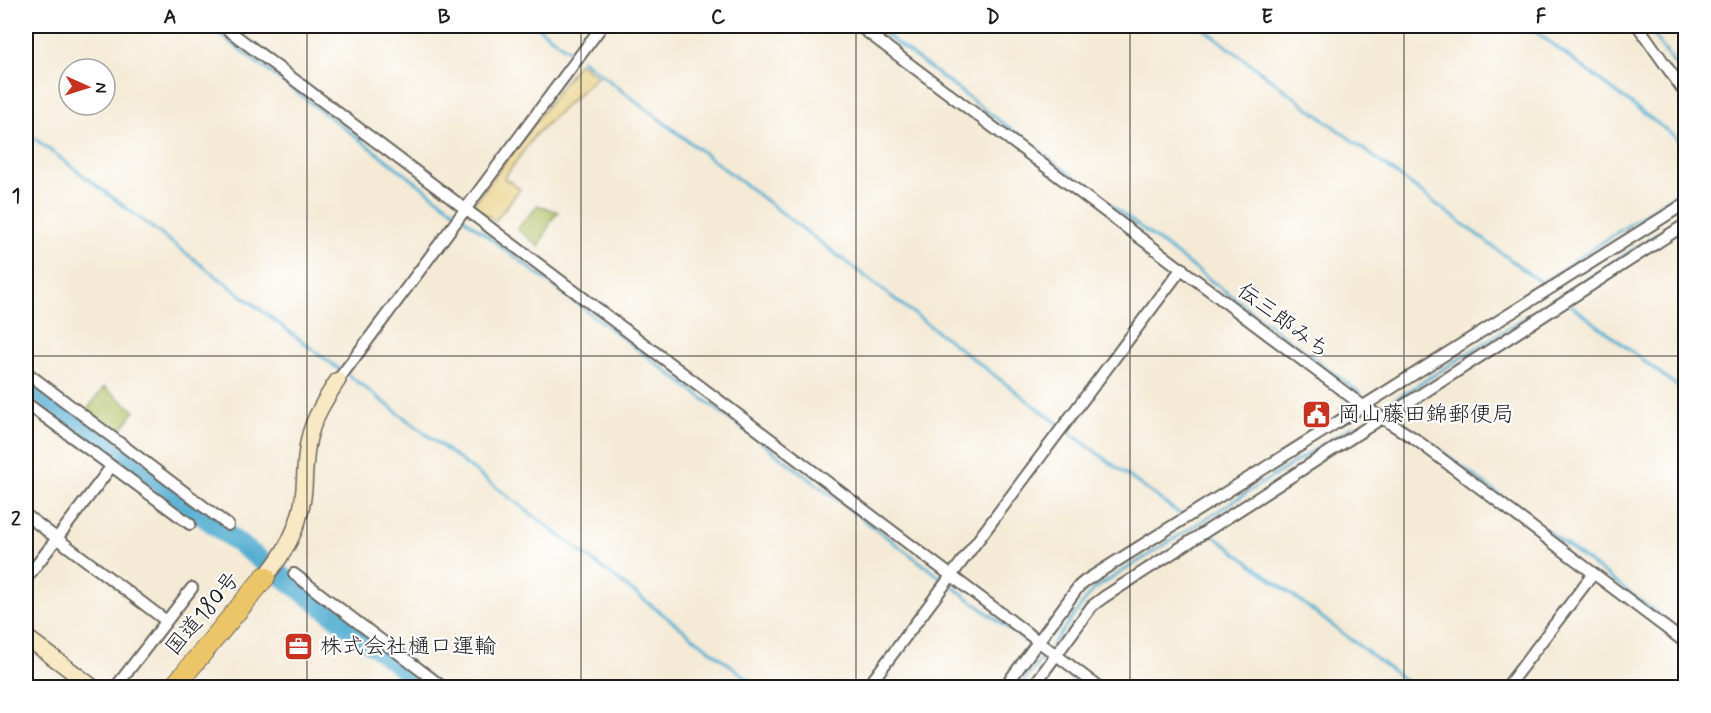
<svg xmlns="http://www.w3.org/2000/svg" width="1711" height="713" font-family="Mynerve,'Klee One',sans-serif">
<rect width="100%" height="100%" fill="#fff"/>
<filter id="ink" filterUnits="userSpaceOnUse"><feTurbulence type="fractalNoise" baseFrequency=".0167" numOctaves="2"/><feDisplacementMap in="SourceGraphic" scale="12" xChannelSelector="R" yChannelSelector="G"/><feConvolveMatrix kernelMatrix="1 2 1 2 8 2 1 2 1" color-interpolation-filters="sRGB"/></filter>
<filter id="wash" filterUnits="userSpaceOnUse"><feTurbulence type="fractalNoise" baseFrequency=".008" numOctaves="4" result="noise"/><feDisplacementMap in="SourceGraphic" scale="24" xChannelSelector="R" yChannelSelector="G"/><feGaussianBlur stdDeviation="1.35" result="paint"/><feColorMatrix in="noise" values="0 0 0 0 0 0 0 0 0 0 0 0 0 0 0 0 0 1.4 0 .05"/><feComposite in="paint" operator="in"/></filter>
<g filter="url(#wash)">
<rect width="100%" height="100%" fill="#f4ead5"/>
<g fill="#aebe60" stroke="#656d3e" stroke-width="1.5">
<path d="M538,205L558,212L551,221L539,247L517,229Z"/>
<path d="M104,387L135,411L117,435L86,411Z"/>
</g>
<path fill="#eeda9e" stroke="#857b5d" stroke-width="1.5" d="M579,63L597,76L535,135L504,178L520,189L495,221L473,205Z"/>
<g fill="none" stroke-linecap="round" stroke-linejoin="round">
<g stroke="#54afd2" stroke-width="3">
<path d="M209,26L1026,642"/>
<path d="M536,26L575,55"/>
<path d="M874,26L1361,394"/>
<path d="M1200,26L1544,285"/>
<path d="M1528,26L1686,145"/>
<path d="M1647,26L1686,80"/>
<path d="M582,60L1061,426"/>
<path d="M26,132L340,370"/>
<path d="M1541,283L1686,187"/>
<path d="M1571,305L1686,393"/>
<path d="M347,374L760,688"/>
<path d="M1380,409L1686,216"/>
<path d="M1395,415L1402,422L1686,635"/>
<path d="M1066,430L1180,514"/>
<path d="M1214,536L1415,688"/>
<path d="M1051,646L1093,590L1354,425"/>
<path d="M1039,652L1086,688"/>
<path d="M1019,688L1047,651"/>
</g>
<g stroke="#54afd2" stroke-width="20">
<path d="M26,383L266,564"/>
<path d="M278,573L429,688"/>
</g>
</g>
</g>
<g filter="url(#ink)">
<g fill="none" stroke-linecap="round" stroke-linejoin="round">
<defs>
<g id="street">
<path d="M223,26L1100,688"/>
<path d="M859,26L1363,406L1415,439L1686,643"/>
<path d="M1638,26L1686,94"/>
<path d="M26,372L228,525"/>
<path d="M338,380L602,26"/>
<path d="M26,403L190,524"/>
<path d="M1385,420L1392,413L1686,224"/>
<path d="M26,515L165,620"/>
<path d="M294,574L444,688"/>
<path d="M26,579L111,467"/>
<path d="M115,688L192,588"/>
<path d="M867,688L1182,268"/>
<path d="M1004,688L1079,586L1085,581L1686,203"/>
<path d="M1032,688L1092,606L1104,597L1382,418"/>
<path d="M1506,688L1593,574"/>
</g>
<g id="secondary">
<path d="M265,577C287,551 302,523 304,489C305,472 305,455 309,438C314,417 326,398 338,380"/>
<path d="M26,637L94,688"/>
</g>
<path id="highway" d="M173,688L265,577"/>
</defs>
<use href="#street" stroke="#68645d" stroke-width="14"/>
<use href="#secondary" stroke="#68645d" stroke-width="18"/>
<use href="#highway" stroke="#68645d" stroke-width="22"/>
<use href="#street" stroke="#fff" stroke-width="10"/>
<use href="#secondary" stroke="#f8e8c3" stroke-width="15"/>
<use href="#highway" stroke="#edc569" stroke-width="20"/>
</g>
</g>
<path fill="none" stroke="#1c1c1c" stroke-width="1.5" stroke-opacity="0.55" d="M307,26V688M581,26V688M856,26V688M1130,26V688M1404,26V688M26,356H1686"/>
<defs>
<symbol id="civic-square" viewBox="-11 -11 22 22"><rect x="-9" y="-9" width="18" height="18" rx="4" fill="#c8321e" stroke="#fff"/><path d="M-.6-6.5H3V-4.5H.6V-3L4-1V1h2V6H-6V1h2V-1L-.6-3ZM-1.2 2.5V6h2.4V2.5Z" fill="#fff"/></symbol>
<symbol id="office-square" viewBox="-11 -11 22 22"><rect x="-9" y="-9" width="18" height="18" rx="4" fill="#c8321e" stroke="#fff"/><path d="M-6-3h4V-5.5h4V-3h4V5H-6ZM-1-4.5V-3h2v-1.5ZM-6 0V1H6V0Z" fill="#fff"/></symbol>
</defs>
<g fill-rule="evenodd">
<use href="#civic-square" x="1300" y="398" width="33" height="33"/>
<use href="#office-square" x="282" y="630" width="33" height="33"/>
</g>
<g text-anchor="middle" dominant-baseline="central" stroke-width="4.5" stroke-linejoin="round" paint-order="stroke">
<g font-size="22" fill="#1c1c1c" stroke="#fff">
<text transform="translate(1283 321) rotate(37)">伝三郎みち</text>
<text transform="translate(203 614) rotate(-50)">国道180号</text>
</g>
<g font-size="22" fill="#1c1c1c" stroke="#fff" text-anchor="start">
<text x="1338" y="415">岡山藤田錦郵便局</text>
<text x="320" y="647">株式会社樋口運輸</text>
</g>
</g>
<rect width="1711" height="713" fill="none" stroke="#fff" stroke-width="66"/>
<g transform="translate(87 87) rotate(93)"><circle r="28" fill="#ffffff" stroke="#a4a4a4" stroke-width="1.5"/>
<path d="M0-4.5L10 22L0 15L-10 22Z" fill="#c8321e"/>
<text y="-9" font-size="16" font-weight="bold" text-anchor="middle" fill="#1c1c1c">N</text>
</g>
<rect x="33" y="33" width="1645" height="647" fill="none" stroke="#1c1c1c" stroke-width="2"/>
<g font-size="20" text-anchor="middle" font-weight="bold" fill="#1c1c1c">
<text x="170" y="23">A</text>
<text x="444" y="23">B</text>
<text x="718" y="23">C</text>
<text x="993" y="23">D</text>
<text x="1267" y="23">E</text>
<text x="1541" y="23">F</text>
<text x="16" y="202">1</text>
<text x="16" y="525">2</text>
</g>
</svg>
